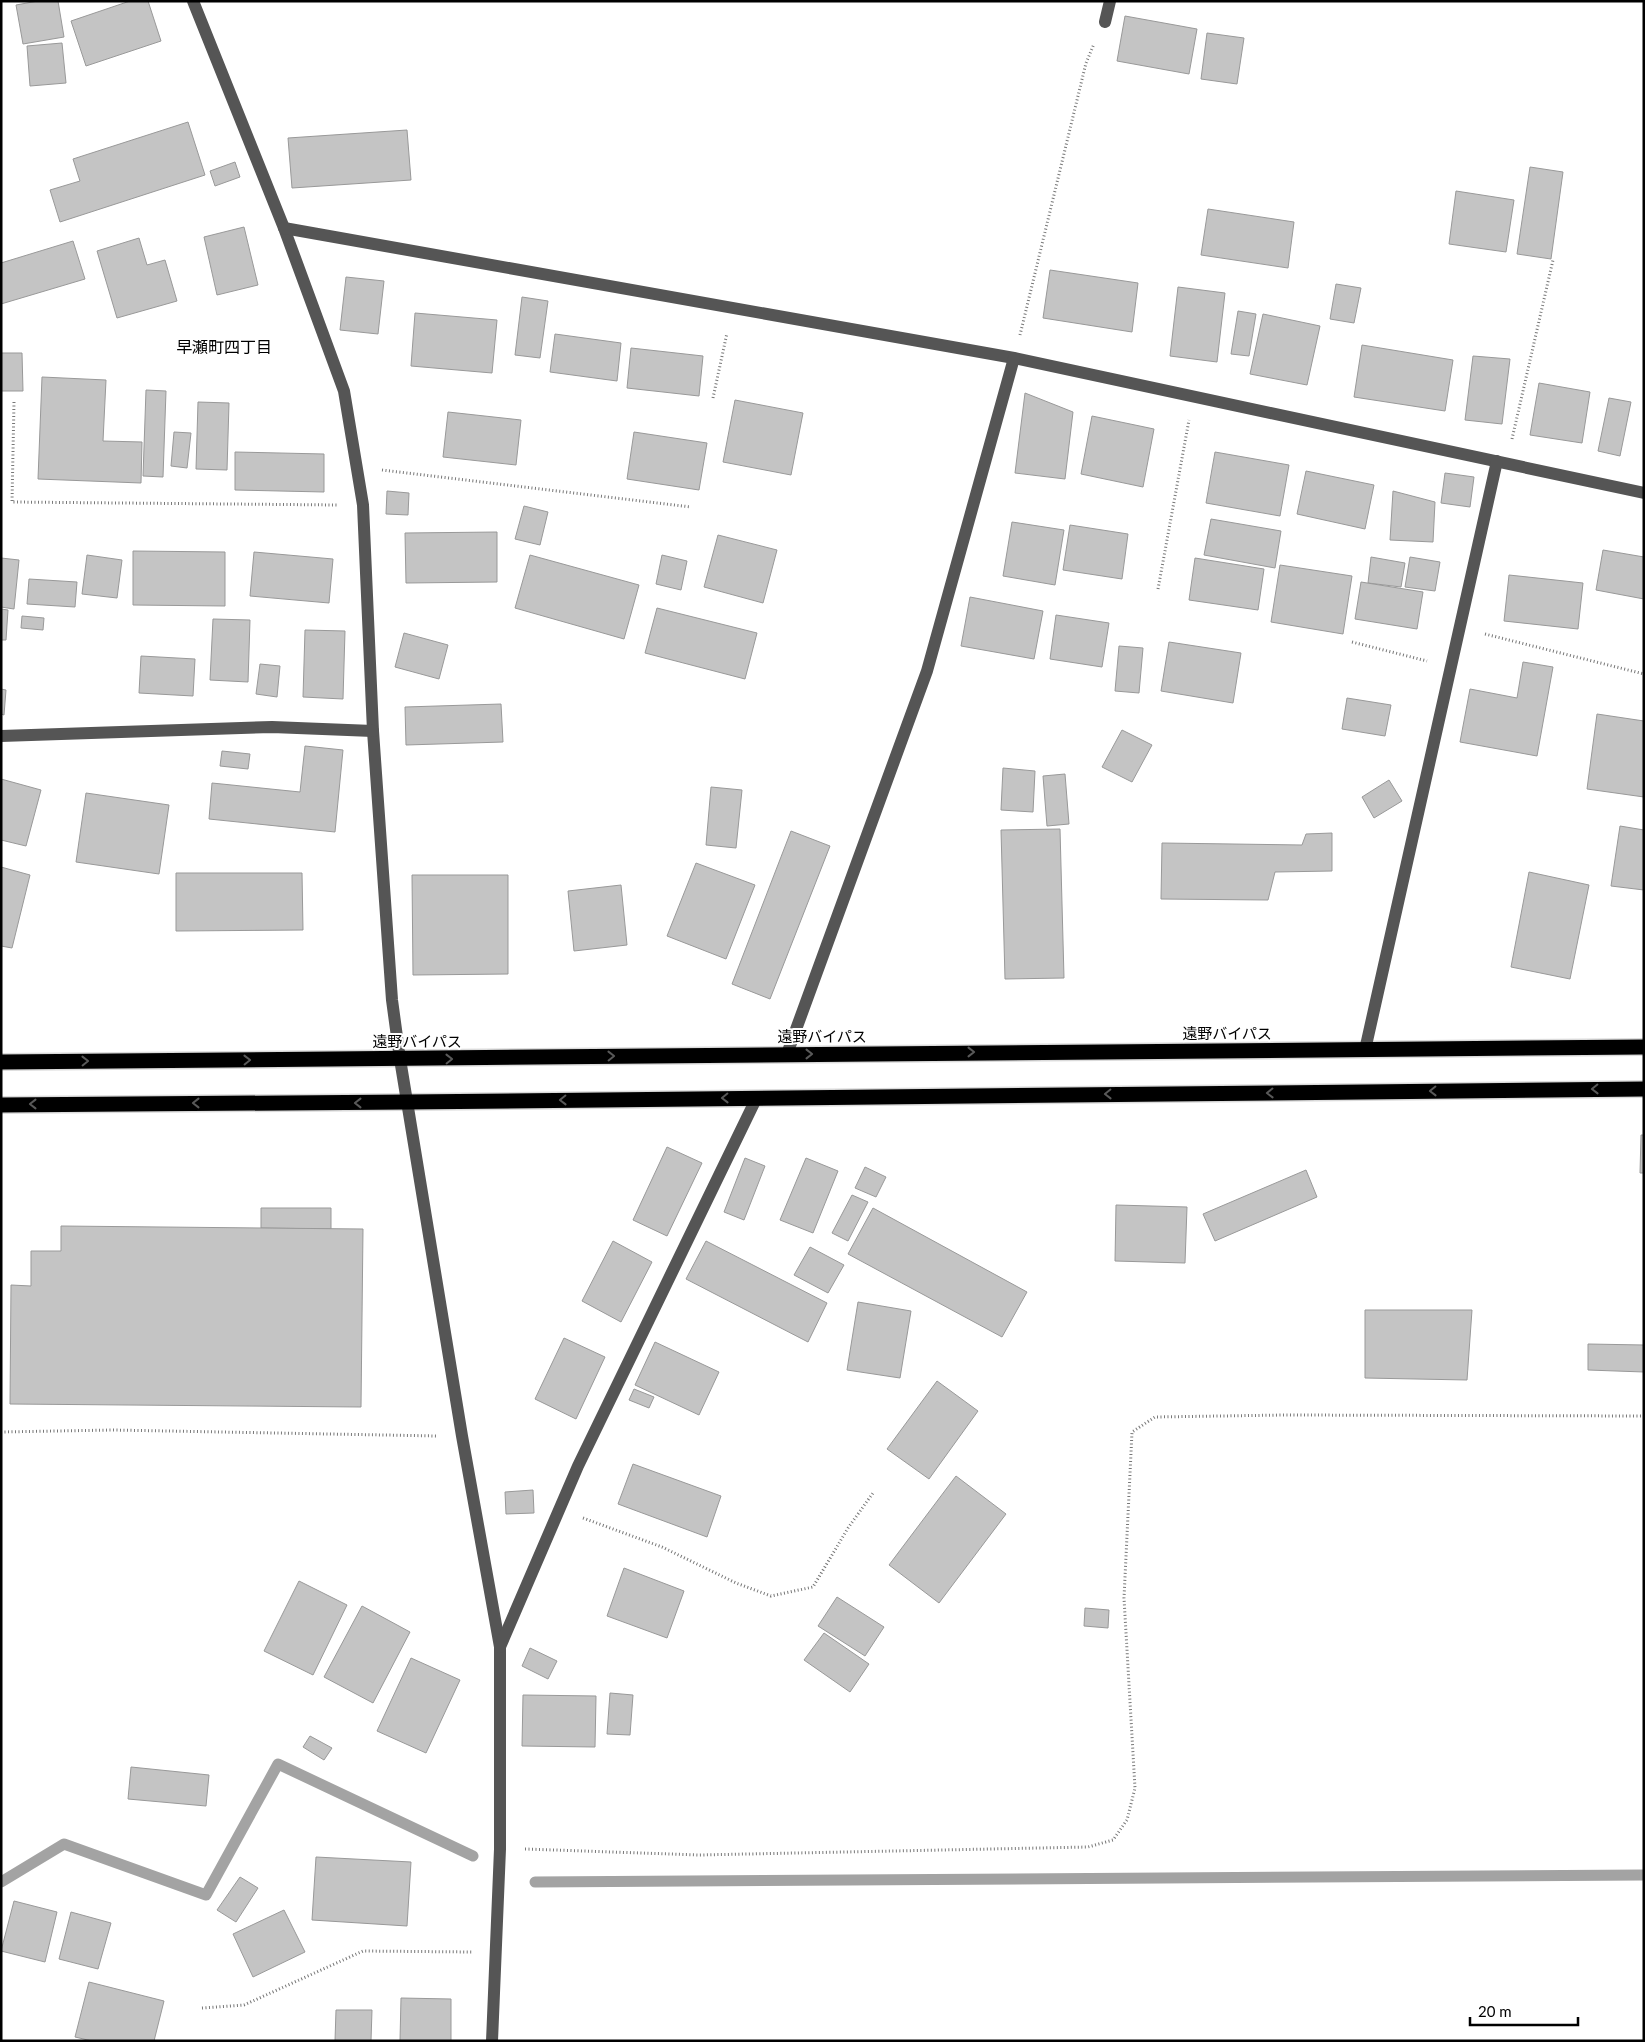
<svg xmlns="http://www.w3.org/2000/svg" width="1645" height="2042" font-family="Lato,'Noto Sans JP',sans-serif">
<rect width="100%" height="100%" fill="#fff"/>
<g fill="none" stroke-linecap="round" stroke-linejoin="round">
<g stroke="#a3a3a3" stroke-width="11">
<path d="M1,1882L64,1844L206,1895L278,1764L473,1856"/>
<path d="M535,1882L1644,1875"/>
</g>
</g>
<g fill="#c4c4c4" stroke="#999">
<path d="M38,1H58L64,37L23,44L16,5Z"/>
<path d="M130,1H148L161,41L86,66L71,21Z"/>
<path d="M1125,16L1197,29L1189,74L1117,61Z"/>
<path d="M1207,33L1244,38L1237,84L1201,79Z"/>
<path d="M62,43L66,83L30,86L27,46Z"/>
<path d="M188,122L205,175L60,222L50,190L80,181L73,159Z"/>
<path d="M407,130L411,180L292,188L288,138Z"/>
<path d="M235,162L240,177L215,186L210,171Z"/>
<path d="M1530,167L1563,172L1551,259L1517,254Z"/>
<path d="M1456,191L1514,200L1506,252L1449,244Z"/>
<path d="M1208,209L1294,222L1288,268L1201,255Z"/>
<path d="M244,227L258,285L217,295L204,237Z"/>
<path d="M139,238L147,265L165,260L177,301L117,318L97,251Z"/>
<path d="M73,241L85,279L1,304V263Z"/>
<path d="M1050,270L1138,283L1132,332L1043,318Z"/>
<path d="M346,277L384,281L378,334L340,330Z"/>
<path d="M1336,284L1361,288L1354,323L1330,319Z"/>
<path d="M1178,287L1225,293L1217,362L1170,356Z"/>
<path d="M522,297L548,301L540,358L515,355Z"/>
<path d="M1238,311L1256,314L1249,356L1231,354Z"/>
<path d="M415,313L497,320L492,373L411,366Z"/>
<path d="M1263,314L1320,326L1307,385L1250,374Z"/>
<path d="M555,334L621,343L617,381L550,372Z"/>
<path d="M1362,345L1453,360L1445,411L1354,397Z"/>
<path d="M631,348L703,356L699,396L627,388Z"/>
<path d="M1,353H22L23,391H1Z"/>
<path d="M1473,356L1510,359L1502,424L1465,420Z"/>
<path d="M42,377L106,380L103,441L142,442L141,483L38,479Z"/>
<path d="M1539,383L1590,392L1582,443L1530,435Z"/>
<path d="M146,390L166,391L163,477L143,476Z"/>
<path d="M1025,393L1073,412L1065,479L1015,473Z"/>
<path d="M1609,398L1631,402L1620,456L1598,451Z"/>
<path d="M735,400L803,413L791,475L723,462Z"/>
<path d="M198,402L229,403L227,470L196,469Z"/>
<path d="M448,412L521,420L516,465L443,457Z"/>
<path d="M1092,416L1154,429L1143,487L1081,474Z"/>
<path d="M174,432L191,433L187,468L171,466Z"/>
<path d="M634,432L707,443L699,490L627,479Z"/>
<path d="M235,452L324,454V492L235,490Z"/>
<path d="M1215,452L1289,465L1280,516L1206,503Z"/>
<path d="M1306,471L1374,485L1365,529L1297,514Z"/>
<path d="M1445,473L1474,477L1470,507L1441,503Z"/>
<path d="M387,491L409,493L408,515L386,514Z"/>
<path d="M1393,491L1435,502L1433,542L1390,540Z"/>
<path d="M524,506L548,512L540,545L515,539Z"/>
<path d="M1211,519L1281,531L1275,568L1204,555Z"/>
<path d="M1012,522L1064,530L1055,585L1003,576Z"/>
<path d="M1070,525L1128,534L1122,579L1063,570Z"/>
<path d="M497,532V582L406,583L405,533Z"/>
<path d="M718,535L777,550L763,603L704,587Z"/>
<path d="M1603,550L1644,557V599L1596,590Z"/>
<path d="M133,551L225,552V606L133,605Z"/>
<path d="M254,552L333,559L329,603L250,596Z"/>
<path d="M87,555L122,560L117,598L82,594Z"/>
<path d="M530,555L639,585L624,639L515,608Z"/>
<path d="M662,555L687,561L681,590L656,584Z"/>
<path d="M1371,557L1405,563L1401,587L1368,583Z"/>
<path d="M1410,557L1440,562L1435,591L1405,587Z"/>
<path d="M1,558L19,560L14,609L1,607Z"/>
<path d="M1195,558L1264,569L1258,610L1189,600Z"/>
<path d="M1280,565L1352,576L1343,634L1271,622Z"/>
<path d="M1509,575L1583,583L1578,629L1504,621Z"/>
<path d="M29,579L77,582L75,607L27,604Z"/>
<path d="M1361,582L1423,592L1417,629L1355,619Z"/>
<path d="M970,597L1043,611L1034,659L961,646Z"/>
<path d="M657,608L757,633L745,679L645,653Z"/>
<path d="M1,609L8,610L6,640H1Z"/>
<path d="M1056,615L1109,623L1102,667L1050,659Z"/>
<path d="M22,616L44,618L43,630L21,628Z"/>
<path d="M213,619L250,620L248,682L210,680Z"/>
<path d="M305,630L345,631L343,699L303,697Z"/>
<path d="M404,633L448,645L439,679L395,667Z"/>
<path d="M1169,642L1241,653L1233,703L1161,691Z"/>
<path d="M1119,646L1143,648L1139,693L1115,691Z"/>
<path d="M141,656L195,659L193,696L139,693Z"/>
<path d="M1523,662L1553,667L1537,756L1460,742L1470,689L1517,698Z"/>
<path d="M260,664L280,666L277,697L256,694Z"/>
<path d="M1,689L6,690L4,715L1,714Z"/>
<path d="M1347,698L1391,705L1385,736L1342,729Z"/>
<path d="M501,704L503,742L406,745L405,707Z"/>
<path d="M1597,714L1644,721V797L1587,789Z"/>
<path d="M1122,730L1152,745L1132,782L1102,767Z"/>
<path d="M305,746L343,750L335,832L209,819L212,783L300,792Z"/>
<path d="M222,751L250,754L248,769L220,766Z"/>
<path d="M1003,768L1035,771L1033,812L1001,810Z"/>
<path d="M1065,774L1069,824L1047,826L1043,776Z"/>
<path d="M1,779L41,790L26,846L1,840Z"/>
<path d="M1389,780L1402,801L1374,818L1362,797Z"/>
<path d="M711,787L742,790L736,848L706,845Z"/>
<path d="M86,793L169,805L159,874L76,862Z"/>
<path d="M1620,826L1644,830V890L1611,886Z"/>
<path d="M1060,829L1064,978L1005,979L1001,830Z"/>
<path d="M791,831L830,846L770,999L732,984Z"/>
<path d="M1332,833V871L1275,872L1268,900L1161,899L1162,843L1302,845L1306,834Z"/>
<path d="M696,863L755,885L726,959L667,936Z"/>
<path d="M1,867L30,875L12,948L1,946Z"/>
<path d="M1529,872L1589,885L1570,979L1511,967Z"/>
<path d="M176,873H302L303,930L176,931Z"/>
<path d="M412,875H508V974L413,975Z"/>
<path d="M621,885L627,945L574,951L568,891Z"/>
<path d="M1641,1135H1644V1173H1640Z"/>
<path d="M667,1147L702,1163L667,1236L633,1220Z"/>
<path d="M745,1158L765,1166L744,1220L724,1212Z"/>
<path d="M806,1158L838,1171L813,1233L780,1220Z"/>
<path d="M865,1167L886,1177L876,1197L855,1188Z"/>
<path d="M1306,1170L1317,1197L1215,1241L1203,1214Z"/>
<path d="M852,1195L868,1202L848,1241L832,1233Z"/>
<path d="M1116,1205L1187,1207L1185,1263L1115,1261Z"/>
<path d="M261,1208H331V1229L261,1228Z"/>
<path d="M873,1208L1027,1292L1002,1337L848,1254Z"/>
<path d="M61,1226L363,1229L361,1407L10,1404L11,1285L31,1286V1251H61Z"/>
<path d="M613,1241L652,1262L621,1322L582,1301Z"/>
<path d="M706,1241L827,1303L808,1342L686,1279Z"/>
<path d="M810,1247L844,1265L828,1293L794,1275Z"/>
<path d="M858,1302L911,1311L900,1378L847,1370Z"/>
<path d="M1365,1310H1472L1467,1380L1365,1378Z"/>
<path d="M564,1338L605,1357L576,1419L535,1399Z"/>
<path d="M655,1342L719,1372L699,1415L635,1385Z"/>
<path d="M1588,1344L1644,1345V1372L1588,1370Z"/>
<path d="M937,1381L978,1411L929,1479L887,1449Z"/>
<path d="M634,1389L654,1397L649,1408L629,1400Z"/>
<path d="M633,1464L721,1496L707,1537L618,1504Z"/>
<path d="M956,1476L1006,1514L939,1603L889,1565Z"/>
<path d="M533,1490L534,1513L506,1514L505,1492Z"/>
<path d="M624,1568L684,1591L667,1638L607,1616Z"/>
<path d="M299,1581L347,1605L313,1675L264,1651Z"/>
<path d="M837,1597L884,1627L865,1656L818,1626Z"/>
<path d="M362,1606L410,1632L373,1703L324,1677Z"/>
<path d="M1085,1608L1109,1610L1108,1628L1084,1626Z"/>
<path d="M824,1633L869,1664L850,1692L804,1660Z"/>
<path d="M530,1648L557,1661L548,1679L522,1666Z"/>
<path d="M411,1658L460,1680L426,1753L377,1731Z"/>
<path d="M610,1693L633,1695L630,1735L607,1734Z"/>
<path d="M523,1695L596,1696L595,1747L522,1746Z"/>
<path d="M310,1736L332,1748L324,1760L303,1747Z"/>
<path d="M131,1767L209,1775L206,1806L128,1799Z"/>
<path d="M316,1857L411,1862L407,1926L312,1920Z"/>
<path d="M240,1877L258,1888L236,1922L217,1910Z"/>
<path d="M14,1901L57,1912L45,1962L1,1951Z"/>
<path d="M284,1910L305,1952L253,1977L233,1934Z"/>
<path d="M71,1912L111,1923L98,1969L59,1959Z"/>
<path d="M89,1982L164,2001L154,2041H92L75,2037Z"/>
<path d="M401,1998L451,1999V2041H400Z"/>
<path d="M336,2010H372L371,2041H335Z"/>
</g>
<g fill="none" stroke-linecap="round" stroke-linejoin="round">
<defs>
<g id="highway">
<path d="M1,1062L1644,1047"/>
<path d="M1,1105L407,1102L1644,1089"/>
</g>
</defs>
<use href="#highway" stroke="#dbdbdb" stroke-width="18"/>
<g stroke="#777" stroke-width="3" stroke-dasharray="1 2.5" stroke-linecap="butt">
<path d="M1020,335L1086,63L1094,44"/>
<path d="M713,398L727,333"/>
<path d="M14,402L12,502L338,505"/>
<path d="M1512,439L1553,260"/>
<path d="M382,470L691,507"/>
<path d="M1158,589L1189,420"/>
<path d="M1485,634L1644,674"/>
<path d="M1352,642L1427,661"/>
<path d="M1,1432L113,1430L438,1436"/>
<path d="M583,1518L662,1547L736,1583L771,1596L813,1587L848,1528L873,1493"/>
<path d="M525,1849L699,1855L1088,1847L1113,1840L1127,1820L1135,1788L1124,1598L1132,1432L1155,1417L1285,1415L1644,1416"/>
<path d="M202,2008L244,2005L363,1951L472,1952"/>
</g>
<g stroke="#555" stroke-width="12">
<path d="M193,1L284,228L344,391L363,505L373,731L392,1000L400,1059L462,1436L500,1647V1849L492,2041"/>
<path d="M1105,22L1110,1"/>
<path d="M284,228L1014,358L1644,493"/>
<path d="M1,736L272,727L373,731"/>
<path d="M1365,1050L1497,461"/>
<path d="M787,1054L927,671L1014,358"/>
<path d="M500,1647L578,1466L757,1097"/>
</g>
<use href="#highway" stroke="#000" stroke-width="15"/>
</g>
<defs><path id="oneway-chevron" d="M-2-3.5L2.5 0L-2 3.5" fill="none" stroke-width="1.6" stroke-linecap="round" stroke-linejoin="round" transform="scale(1.25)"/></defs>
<g stroke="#595959">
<use href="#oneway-chevron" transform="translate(971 1052)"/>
<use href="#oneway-chevron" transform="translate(809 1054)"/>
<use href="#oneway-chevron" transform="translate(611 1056) rotate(-1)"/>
<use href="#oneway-chevron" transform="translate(449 1059) rotate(-1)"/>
<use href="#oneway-chevron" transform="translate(247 1060) rotate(-1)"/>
<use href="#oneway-chevron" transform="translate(85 1061) rotate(-1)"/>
<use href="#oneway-chevron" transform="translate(1595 1089) rotate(179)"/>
<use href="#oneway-chevron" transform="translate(1433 1091) rotate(179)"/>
<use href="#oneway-chevron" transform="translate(1270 1093) rotate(179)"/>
<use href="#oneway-chevron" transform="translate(1108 1094) rotate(179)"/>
<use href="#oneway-chevron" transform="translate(725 1098) rotate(179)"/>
<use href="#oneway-chevron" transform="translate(563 1100) rotate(179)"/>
<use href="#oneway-chevron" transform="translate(196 1103) rotate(180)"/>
<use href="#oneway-chevron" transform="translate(358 1103) rotate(180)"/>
<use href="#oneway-chevron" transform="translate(33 1104) rotate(180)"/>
</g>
<g text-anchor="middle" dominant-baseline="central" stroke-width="4" stroke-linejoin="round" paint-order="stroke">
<g font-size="15" fill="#000" stroke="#fff">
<text x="1227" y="1033">遠野バイパス</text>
<text x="822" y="1036">遠野バイパス</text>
<text x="417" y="1041">遠野バイパス</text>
</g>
<g font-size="16" fill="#000" stroke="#fff">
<text x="224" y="346">早瀬町四丁目</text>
</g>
</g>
<rect width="1645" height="2042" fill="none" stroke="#000000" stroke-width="5"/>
<path d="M1470 2017v8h108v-8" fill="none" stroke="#000000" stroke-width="2.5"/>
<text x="1478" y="2017" font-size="15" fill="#000000" stroke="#ffffff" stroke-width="4" paint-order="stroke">20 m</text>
</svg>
